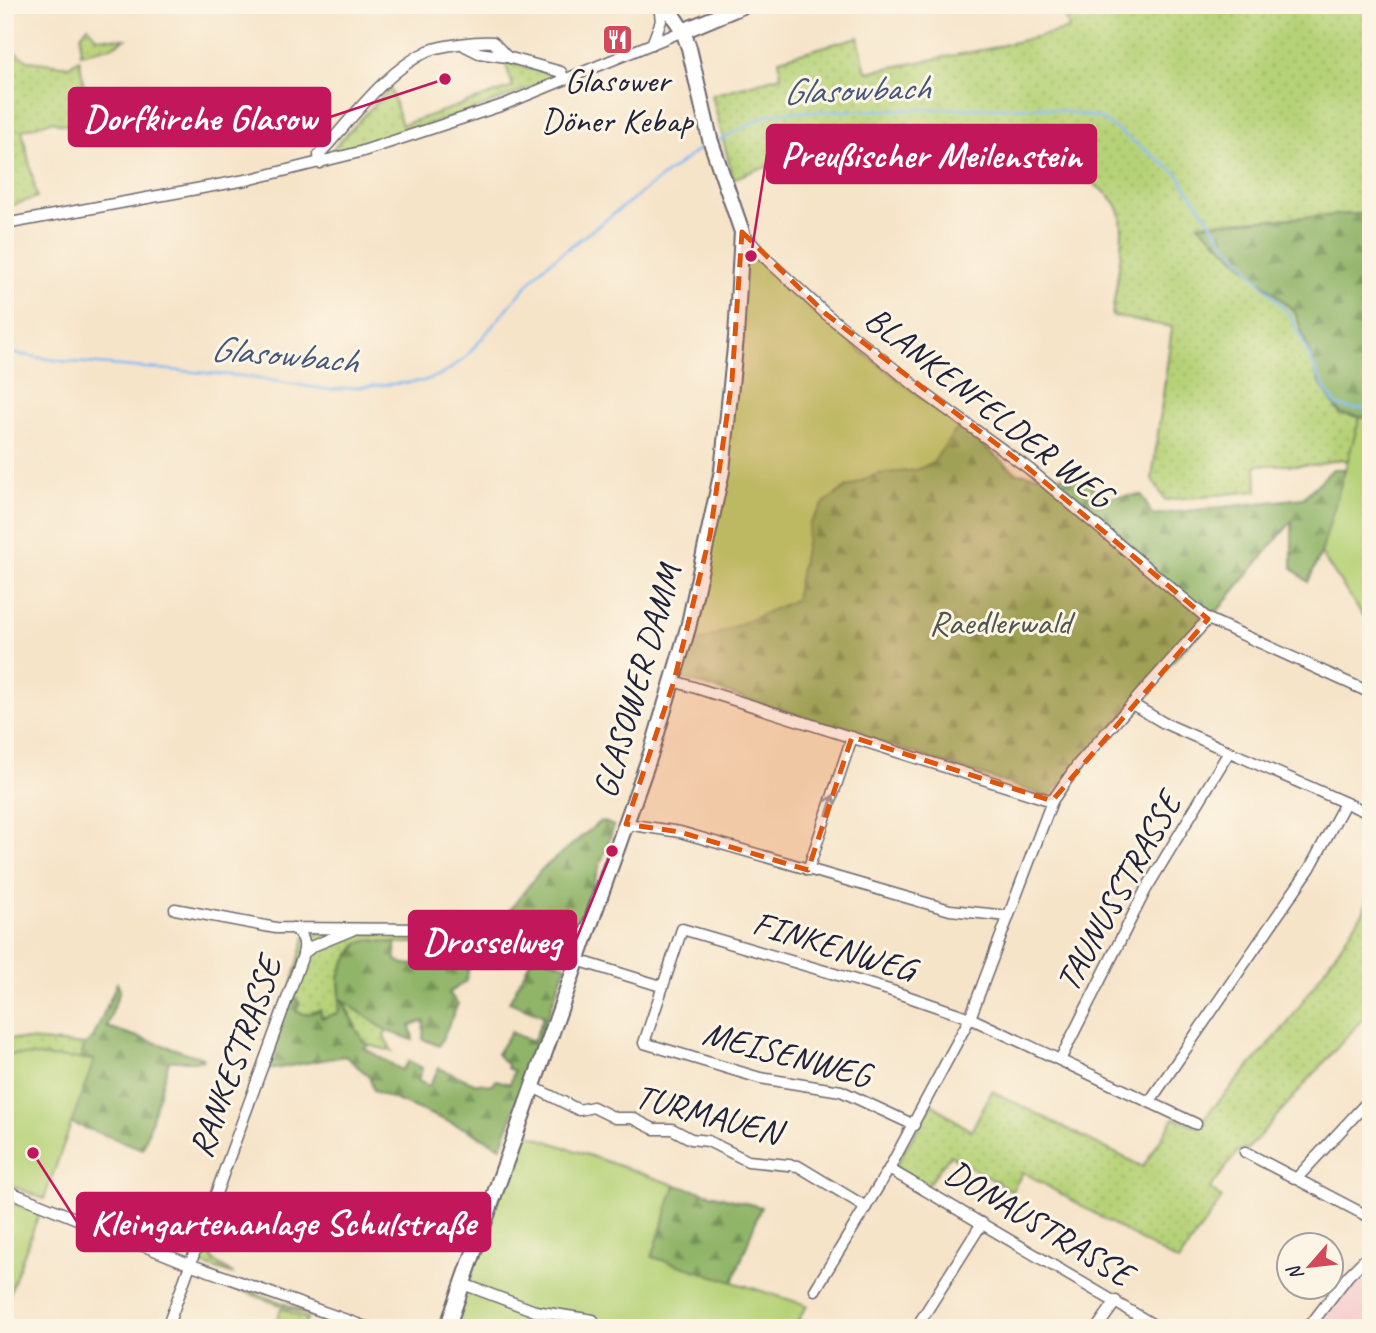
<svg xmlns="http://www.w3.org/2000/svg" width="1376" height="1333" font-family="Caveat,sans-serif">
<defs>
<pattern id="grass-dots" width="8" height="8" patternUnits="userSpaceOnUse" patternTransform="scale(1.75)"><rect width="8" height="8" fill="#b6d277"/><path d="M2 2h.1M6 6h.1" fill="none" stroke="#9cb468" stroke-width="1.8" stroke-linecap="round"/></pattern>
<pattern id="forest-firs" width="22" height="20" patternUnits="userSpaceOnUse" patternTransform="scale(1.75)"><rect width="22" height="20" fill="#90b468"/><path d="M5 1l3.5 6h-7zM16 11l3.5 6h-7z" fill="#759257"/></pattern>
</defs>
<rect width="100%" height="100%" fill="#fcf5e5"/>
<filter id="ink" filterUnits="userSpaceOnUse"><feTurbulence type="fractalNoise" baseFrequency=".0143" numOctaves="2"/><feDisplacementMap in="SourceGraphic" scale="14" xChannelSelector="R" yChannelSelector="G"/><feConvolveMatrix kernelMatrix="1 2 1 2 8 2 1 2 1" color-interpolation-filters="sRGB"/></filter>
<filter id="wash" filterUnits="userSpaceOnUse"><feTurbulence type="fractalNoise" baseFrequency=".00686" numOctaves="4" result="noise"/><feDisplacementMap in="SourceGraphic" scale="28" xChannelSelector="R" yChannelSelector="G"/><feGaussianBlur stdDeviation="1.57" result="paint"/><feColorMatrix in="noise" values="0 0 0 0 0 0 0 0 0 0 0 0 0 0 0 0 0 1.4 0 .05"/><feComposite in="paint" operator="in"/></filter>
<g filter="url(#wash)">
<rect width="100%" height="100%" fill="#f6e4c9"/>
<path fill="#f7d0cf" d="M1357,1278L1371,1287V1328H1318Z"/>
<g fill="url(#grass-dots)" stroke="#6c7a59" stroke-width="2">
<path d="M1062,5H1371V213L1198,224L1295,312L1320,383L1340,414L1360,417L1349,461L1340,459L1315,465H1256L1257,491L1165,500L1152,479L1172,327L1112,316C1115,290 1125,242 1121,218C1119,198 1094,181 1075,178L1062,185L949,173L842,154L758,169L733,179L712,95L781,76L779,59L858,37L866,72L987,49L1069,29Z"/>
<path d="M88,26L96,37L126,39L111,47L80,54L81,35Z"/>
<path d="M14,52L29,61L69,66L79,59C85,83 86,108 90,132L52,121L22,130L37,197L8,207L5,196V56Z"/>
<path d="M505,62L552,74L555,78L468,112L327,155L387,91L391,90L402,125L513,87Z"/>
<path d="M1371,887V1009L1247,1150H1239L1210,1189L1222,1198L1178,1262L1023,1172L1012,1191L950,1155L926,1187L895,1167L932,1104L971,1131L992,1091L1143,1167L1174,1118L1197,1126L1288,1023L1364,911Z"/>
<path d="M309,933L464,934L475,940L433,943H395L371,940L359,943L345,962L339,977L340,997L387,1031L384,1036L392,1051L368,1045L358,1036L355,1023L341,998L338,1013L322,1018L320,1010L307,1015L295,1011L288,1000L305,937Z"/>
<path d="M5,1038L85,1045L80,1059L5,1054Z"/>
<path d="M201,1239L214,1261L234,1275L202,1264L196,1256Z"/>
<path d="M198,1272L321,1317L323,1321L194,1273Z"/>
<path d="M281,1308L307,1319L304,1328H275Z"/>
</g>
<g fill="url(#forest-firs)" stroke="#596b52" stroke-width="2">
<path d="M1371,213V418L1340,414L1320,383L1295,312L1198,224Z"/>
<path d="M959,426L1017,473L1090,479L1097,498L1142,495L1152,515L1303,498L1333,469H1347L1321,554L1308,582L1292,568V521L1211,619L1049,797L678,677L690,633L810,523L825,502L846,488L877,474L916,470L932,463Z"/>
<path d="M601,821L614,826L567,956L549,954L496,928L541,870Z"/>
<path d="M371,940L395,943L396,960L404,964L426,966L433,943L475,940L466,981L449,993L458,1004L439,1046L423,1039L424,1021L410,1025L413,1040L387,1031L341,999C350,1014 355,1033 368,1045L364,1048L402,1070L409,1061L422,1068L418,1081L429,1086L439,1068L474,1083L493,1085L496,1080L510,1084L514,1071L507,1068L508,1066L497,1054L511,1032L533,1042L544,1016L509,1002L534,954L566,965L501,1147L466,1129L374,1091L369,1076L345,1056L262,1071L288,1000L294,997L300,1003L296,1011C303,1017 312,1013 320,1010L322,1018L338,1013L340,997L339,976L345,962L359,943Z"/>
<path d="M117,983L120,989L107,1027L203,1058V1061H169L143,1149L71,1123L94,1060L80,1059L85,1045L93,1038Z"/>
<path d="M675,1185L761,1207L733,1282L652,1257Z"/>
</g>
<g fill="#b6d277" stroke="#6c7a59" stroke-width="2">
<path d="M752,253L812,310L861,351L959,426L932,463L916,470L877,474L846,488L825,502L810,523L795,600L699,642L693,641L690,633L702,584L745,259Z"/>
<path d="M1360,417L1371,418V622L1361,613L1321,554Z"/>
<path d="M5,1054L94,1060L44,1199L5,1183Z"/>
<path d="M521,1132L675,1185L652,1257L807,1305L794,1328H451Z"/>
<path d="M5,1200L39,1214L5,1306Z"/>
</g>
<g fill="none" stroke-linecap="round" stroke-linejoin="round">
<g stroke="#82baf2" stroke-width="2.5">
<path d="M718,141L767,115L788,112L1040,107L1100,118L1177,173L1221,238L1290,315L1325,389L1337,406L1354,409L1371,407"/>
<path d="M5,352L61,361L242,376L330,390L423,381L443,374L465,358L542,268L699,149L708,145"/>
</g>
</g>
</g>
<g filter="url(#ink)">
<g fill="none" stroke-linecap="round" stroke-linejoin="round">
<defs>
<g id="street">
<path d="M652,44L661,21L659,5"/>
<path d="M465,46L479,53L507,57L561,72L564,80"/>
<path d="M320,163L319,155L324,149C355,115 386,71 428,51C442,45 477,41 493,42L507,57"/>
<path d="M5,224L251,179L360,152L503,105L683,31"/>
<path d="M742,232L763,256L826,314L924,393L1028,468L1208,619L1371,693"/>
<path d="M674,681L1052,801"/>
<path d="M1132,704L1164,723L1371,814"/>
<path d="M626,824L680,832L950,910L1008,916"/>
<path d="M808,870L852,737"/>
<path d="M175,909L276,928L434,929L495,935L547,957L576,964"/>
<path d="M303,954L313,946L352,930"/>
<path d="M577,960L661,986"/>
<path d="M1060,1060L1145,891L1229,752"/>
<path d="M533,1087L579,1110L593,1107L615,1118H632L654,1129H672L691,1139L708,1141L748,1161L798,1166L866,1207"/>
<path d="M1150,1101L1310,868L1345,803"/>
<path d="M914,1125L841,1091L760,1078L644,1043L682,929L889,990L970,1018L1196,1124"/>
<path d="M1245,1152L1371,1218"/>
<path d="M889,1169L1159,1328"/>
<path d="M1296,1179L1371,1098"/>
<path d="M5,1190L189,1264L369,1328"/>
<path d="M463,1284L535,1311L593,1320"/>
<path d="M815,1290L889,1169L970,1018L1052,801L1078,764L1208,619"/>
<path d="M167,1328L303,955C306,942 304,936 293,928"/>
<path d="M916,1328L982,1223"/>
<path d="M1097,1328L1116,1301"/>
<path d="M1308,1328L1348,1276L1371,1253"/>
</g>
<g id="secondary">
<path d="M683,31L745,5"/>
<path d="M447,1328L652,750L688,628L722,471L736,338L742,232L710,139L689,48L683,31L666,5"/>
</g>
</defs>
<use href="#street" stroke="#6c666d" stroke-width="13"/>
<use href="#secondary" stroke="#6c666d" stroke-width="18"/>
<use href="#street" stroke="#fff" stroke-width="10"/>
<use href="#secondary" stroke="#fff" stroke-width="14"/>
</g>
<defs><path id="oneway-shaft" d="M-6 0H5M1.5-3L5.5 0L1.5 3" fill="none" stroke-width="1.6" stroke-linecap="round" stroke-linejoin="round" transform="scale(1.75)"/></defs>
<use stroke="#9c9ca7" href="#oneway-shaft" transform="translate(830 805) rotate(-72)"/>
</g>
<path fill="#de560e" fill-opacity="0.2" stroke="#de560e" stroke-width="5" stroke-dasharray="14 9" stroke-linejoin="round" d="M742,232L826,314L1028,468L1208,619L1052,801L852,737L808,870L680,832L626,824L674,681L710,535L732,380Z"/>
<defs>
<symbol id="restaurant-square" viewBox="-11 -11 22 22"><rect x="-9" y="-9" width="18" height="18" rx="4" fill="#d1495b" stroke="#fcf5e5"/><path d="M-5-6h1v4h1v-4h1v4h1v-4h1v5L-1.5 .5V6h-2V.5L-5-1ZM5-6V6H3V1.5H1.5Q1.5-4 5-6Z" fill="#fff"/></symbol>
</defs>
<g fill-rule="evenodd">
<use href="#restaurant-square" x="600" y="22" width="35" height="35"/>
</g>
<g text-anchor="middle" dominant-baseline="central" stroke-width="6" stroke-linejoin="round" paint-order="stroke">
<g font-size="35" fill="#22223b" stroke="#fcf5e5">
<text x="617" y="80">Glasower<tspan x="617" dy="40">Döner Kebap</tspan></text>
</g>
<g font-size="35" fill="#22223b" stroke="#fcf5e5">
<text transform="translate(989 407) rotate(38)">BLANKENFELDER WEG</text>
<text transform="translate(637 681) rotate(-74)">GLASOWER DAMM</text>
<text transform="translate(1118 892) rotate(-61)">TAUNUSSTRASSE</text>
<text transform="translate(834 946) rotate(17)">FINKENWEG</text>
<text transform="translate(787 1054) rotate(15)">MEISENWEG</text>
<text transform="translate(235 1057) rotate(-70)">RANKESTRASSE</text>
<text transform="translate(708 1114) rotate(15)">TURMAUEN</text>
<text transform="translate(1039 1223) rotate(31)">DONAUSTRASSE</text>
</g>
<g font-size="35" fill="#4e574d" stroke="#fcf5e5">
<text x="1000" y="622">Raedlerwald</text>
</g>
<g font-size="37" font-style="italic" fill="#44577b" stroke="#fcf5e5">
<text transform="translate(856 89) rotate(-2)">Glasowbach</text>
<text transform="translate(284 354) rotate(5)">Glasowbach</text>
</g>
</g>
<path fill="none" stroke="#c2185b" stroke-width="2.5" d="M445 79L330 117M751 256L767 154M612 851L576 940M33 1153L77 1222"/>
<g fill="#c2185b" stroke="#fcf5e5" stroke-width="2.5">
<circle cx="445" cy="79" r="7"/>
<circle cx="751" cy="256" r="7"/>
<circle cx="612" cy="851" r="7"/>
<circle cx="33" cy="1153" r="7"/>
</g>
<g fill="#c2185b" stroke="#c2185b" stroke-width="2.5">
<rect x="69" y="88" width="261" height="58" rx="7"/>
<rect x="767" y="125" width="329" height="58" rx="7"/>
<rect x="409" y="911" width="167" height="58" rx="7"/>
<rect x="77" y="1193" width="413" height="58" rx="7"/>
</g>
<g font-size="37" text-anchor="middle" font-weight="bold" fill="#fff">
<text x="200" y="130">Dorfkirche Glasow</text>
<text x="931" y="167">Preußischer Meilenstein</text>
<text x="492" y="953">Drosselweg</text>
<text x="283" y="1235">Kleingartenanlage Schulstraße</text>
</g>
<rect width="1376" height="1333" fill="none" stroke="#fcf5e5" stroke-width="28"/>
<g transform="translate(1310 1266) rotate(242)"><circle r="33" fill="#fcf5e5" stroke="#a5a1a1" stroke-width="2"/>
<path d="M0-5L12 26L0 18L-12 26Z" fill="#d1495b"/>
<text y="-10" font-size="19" font-weight="bold" text-anchor="middle" fill="#22223b">N</text>
</g>
</svg>
